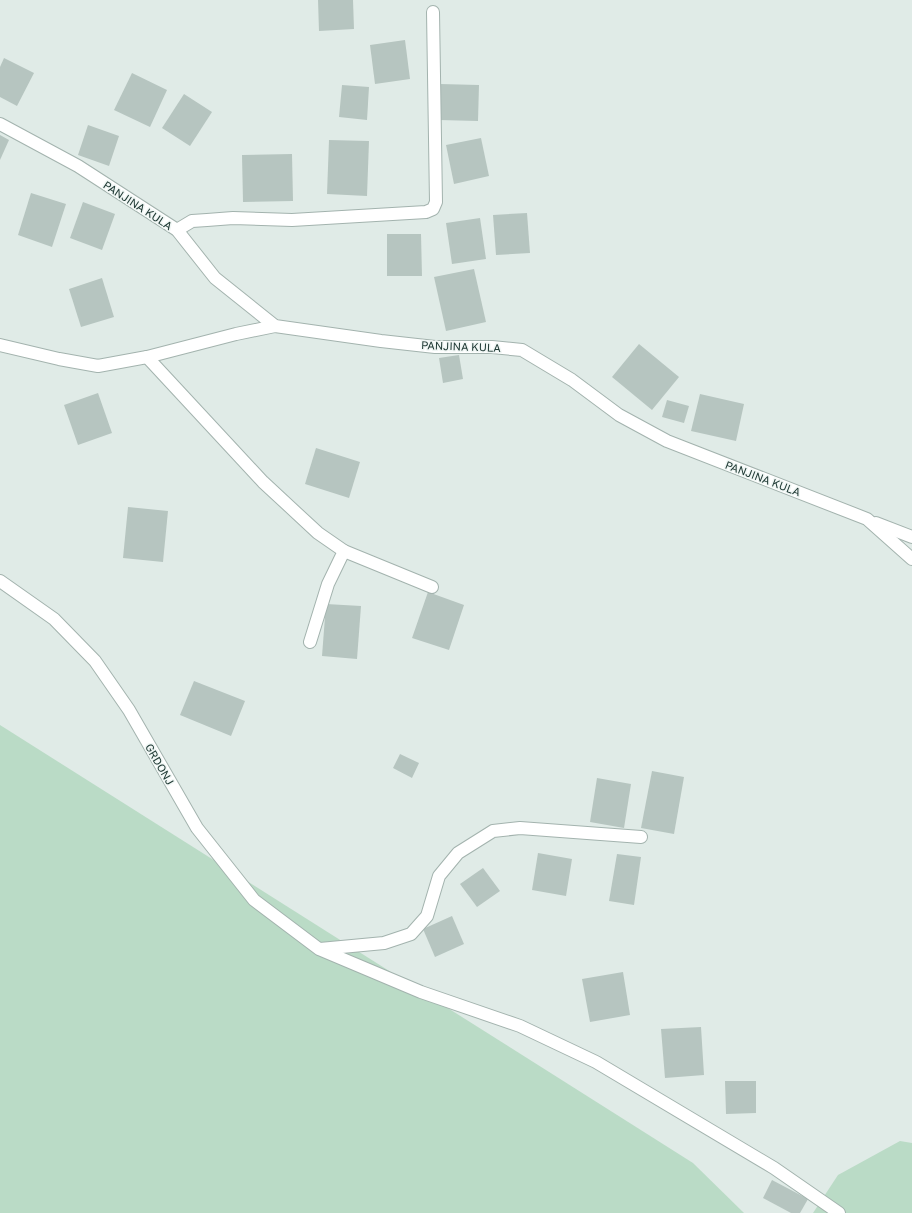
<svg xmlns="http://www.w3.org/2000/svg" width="912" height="1213" font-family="'Golos Text',sans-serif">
<rect width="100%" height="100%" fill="#e0ebe7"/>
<g fill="#badbc6">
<path d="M0,725L693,1163L744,1213H0Z"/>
<path d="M900,1141L912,1143V1213H813L838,1175Z"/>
</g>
<g fill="#b6c5c0">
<path d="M318,0H353L354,29L319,31Z"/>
<path d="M405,40L410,79L375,84L370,45Z"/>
<path d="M4,58L34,73L17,106L0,97V67Z"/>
<path d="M132,73L167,90L150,127L114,110Z"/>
<path d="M440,84L479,85L478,121L439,120Z"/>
<path d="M342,85L369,87L367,120L339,117Z"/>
<path d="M184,94L212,112L190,146L162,128Z"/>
<path d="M88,125L119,136L109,166L78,155Z"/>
<path d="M0,135L9,140L0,160Z"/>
<path d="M481,138L489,176L454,184L446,145Z"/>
<path d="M329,140L369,141L367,196L327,194Z"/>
<path d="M292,154L293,201L243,202L242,155Z"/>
<path d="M31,193L66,204L52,247L18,235Z"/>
<path d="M83,202L115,214L102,250L70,238Z"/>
<path d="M527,213L530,253L496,255L493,215Z"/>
<path d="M480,218L486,259L452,264L446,223Z"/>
<path d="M387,234H421L422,276H387Z"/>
<path d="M474,269L486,322L446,331L434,277Z"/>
<path d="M102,278L114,317L81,327L69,289Z"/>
<path d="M639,344L679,377L652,410L612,377Z"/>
<path d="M459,355L463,379L443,383L439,358Z"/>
<path d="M98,393L112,433L78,445L64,405Z"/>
<path d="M700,394L744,404L736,441L691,431Z"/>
<path d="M667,400L689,406L684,423L662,417Z"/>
<path d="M316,448L360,462L349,498L305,484Z"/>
<path d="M128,507L168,511L163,562L123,558Z"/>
<path d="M428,592L464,605L449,650L412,638Z"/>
<path d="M326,604L361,606L357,659L322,656Z"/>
<path d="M194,681L245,701L231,736L180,715Z"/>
<path d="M400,754L419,763L412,778L393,768Z"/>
<path d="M652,771L684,777L674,834L641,828Z"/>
<path d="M597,778L631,784L624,828L590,822Z"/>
<path d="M538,853L572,859L566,896L532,890Z"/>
<path d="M617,854L641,857L634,905L609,901Z"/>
<path d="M483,868L500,891L477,907L460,884Z"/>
<path d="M452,916L464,944L435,957L423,929Z"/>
<path d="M623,972L630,1015L590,1022L582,979Z"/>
<path d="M701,1027L704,1075L665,1078L661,1029Z"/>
<path d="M725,1081H756V1113L726,1114Z"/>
<path d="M772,1180L808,1199L800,1213H791L763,1198Z"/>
</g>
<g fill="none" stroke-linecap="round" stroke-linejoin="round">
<defs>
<g id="minor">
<path d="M0,124L78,166L177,230L215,278L275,326L381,341L435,347H492L522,350L572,380L619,415L667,441L867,519L912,559"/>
<path d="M177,230L192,221L207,220L233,218L292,220L426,212L433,209L436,202L433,12"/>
<path d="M0,345L59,359L98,366L147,357L236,334L275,326"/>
<path d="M147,357L263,482L318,533L344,551L328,584L310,642"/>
<path d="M876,523L912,537"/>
<path d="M344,551L432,587"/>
<path d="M0,581L54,619L95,661L129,710L197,828L254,900L319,949L421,992L520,1026L596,1062L774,1168L839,1213"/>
<path d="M320,949L384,943L411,934L427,916L439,876L458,853L493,831L520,828L641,837"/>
</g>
</defs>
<use href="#minor" stroke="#a3b3ae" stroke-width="14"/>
<use href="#minor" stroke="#fff" stroke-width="12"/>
</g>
<g text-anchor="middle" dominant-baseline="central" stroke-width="3" stroke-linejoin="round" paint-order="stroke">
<g font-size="11" fill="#213b36" stroke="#f1f7f5">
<text transform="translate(138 205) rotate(33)">PANJINA KULA</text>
<text transform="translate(461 346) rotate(2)">PANJINA KULA</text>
<text transform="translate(763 478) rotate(21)">PANJINA KULA</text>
<text transform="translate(160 764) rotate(60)">GRDONJ</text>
</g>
</g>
</svg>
